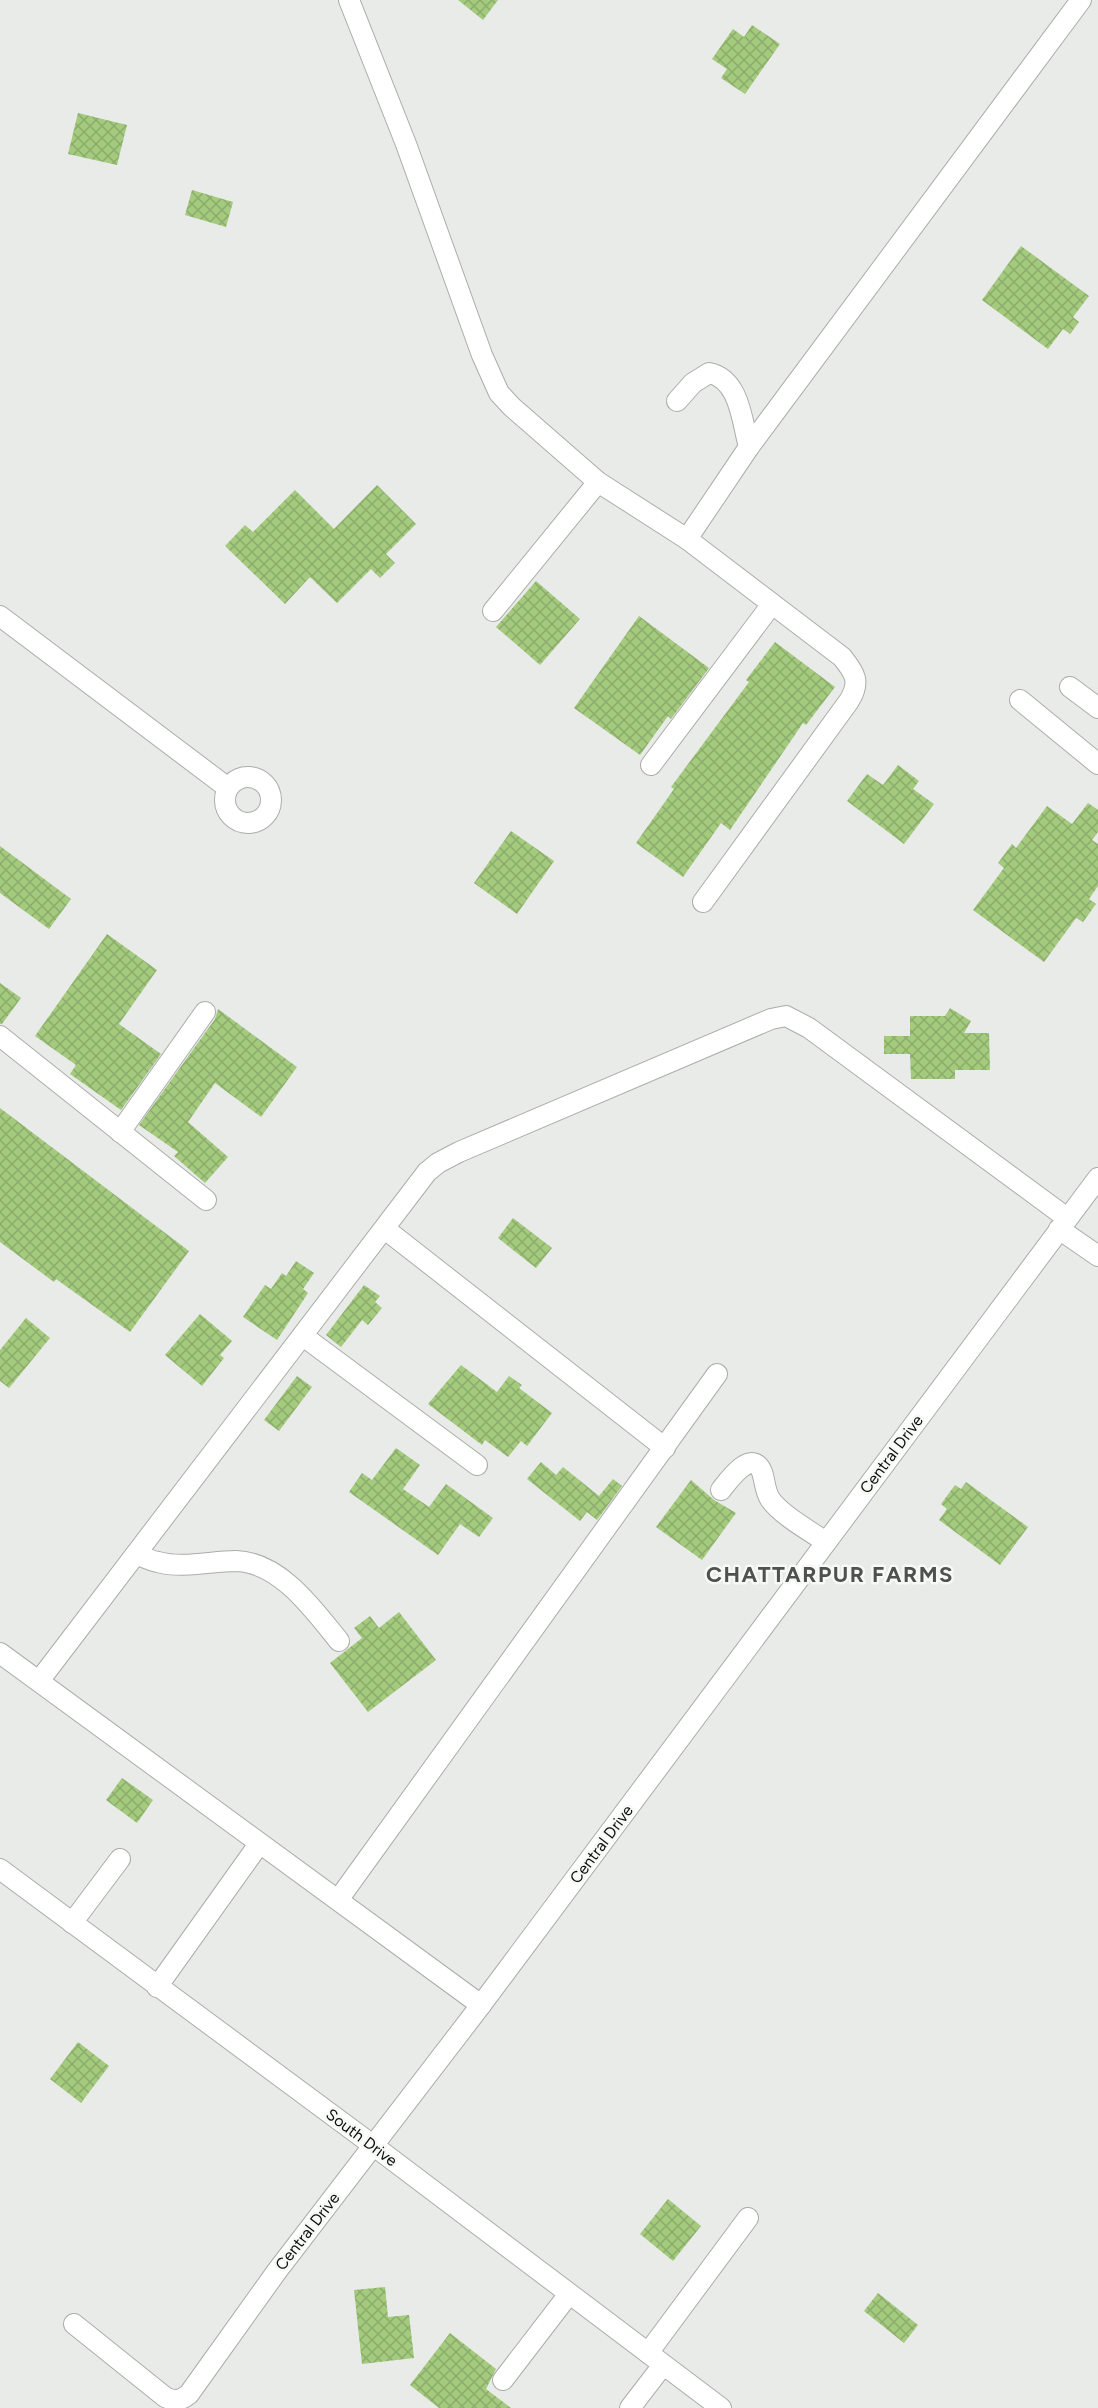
<svg xmlns="http://www.w3.org/2000/svg" width="1098" height="2408" font-family="Figtree,sans-serif">
<defs>
<pattern id="building-cross-hatch" width="8" height="8" patternUnits="userSpaceOnUse" patternTransform="scale(1.5)"><rect width="8" height="8" fill="#a3ca7d"/><path d="M0 0l8 8M0 8l8-8" fill="none" stroke="#8bac6b"/></pattern>
</defs>
<rect width="100%" height="100%" fill="#e9ebe8"/>
<!-- building -->
<g fill="url(#building-cross-hatch)">
<polygon points="458,0 498,0 483,20"/>
<polygon points="752,25 780,44 745,94 721,78 727,69 712,59 733,29 744,37"/>
<polygon points="78,113 127,125 117,165 68,154"/>
<polygon points="192,190 233,202 226,227 185,215"/>
<polygon points="1021,246 1089,296 1073,317 1079,322 1070,334 1063,329 1048,349 982,300"/>
<polygon points="377,485 416,524 386,554 395,563 380,578 371,569 337,603 310,577 285,604 225,546 245,525 253,532 295,490 334,529"/>
<polygon points="536,581 580,619 540,665 496,627"/>
<polygon points="639,616 709,668 671,719 668,716 640,755 574,708"/>
<polygon points="775,642 835,687 806,725 803,723 730,830 721,823 683,877 636,843 674,789 671,787 749,682 746,680"/>
<polygon points="898,765 919,781 913,789 934,804 904,844 847,801 867,774 883,785"/>
<polygon points="1088,803 1098,810 1098,832 1092,840 1098,844 1098,886 1089,899 1096,904 1083,922 1076,918 1044,962 973,910 1004,868 998,863 1012,844 1016,848 1047,806 1072,824"/>
<polygon points="511,831 554,861 517,914 474,883"/>
<polygon points="0,846 71,899 49,929 0,893"/>
<polygon points="107,934 157,970 119,1024 161,1054 121,1110 70,1074 76,1065 35,1036"/>
<polygon points="0,983 21,998 2,1024 0,1024"/>
<polygon points="950,1008 971,1021 964,1033 989,1033 990,1070 955,1070 955,1079 911,1079 910,1054 884,1054 884,1036 910,1036 910,1016 945,1016"/>
<polygon points="218,1009 297,1067 261,1117 215,1083 188,1122 228,1157 205,1183 174,1156 178,1152 139,1125 215,1019"/>
<polygon points="0,1108 189,1251 130,1332 56,1279 54,1282 0,1242"/>
<polygon points="513,1218 552,1248 536,1268 498,1238"/>
<polygon points="296,1261 314,1273 303,1289 308,1293 277,1340 243,1317 265,1285 271,1289 282,1273 286,1276"/>
<polygon points="364,1285 380,1296 375,1302 382,1308 368,1325 362,1320 341,1347 326,1335"/>
<polygon points="200,1314 232,1341 220,1355 224,1358 202,1386 165,1355"/>
<polygon points="26,1318 50,1338 9,1388 0,1381 0,1350"/>
<polygon points="461,1365 497,1392 509,1376 522,1385 519,1388 552,1413 527,1446 521,1441 508,1457 485,1440 482,1445 428,1404"/>
<polygon points="297,1376 312,1387 279,1431 264,1420"/>
<polygon points="396,1448 420,1465 403,1489 429,1507 446,1484 493,1518 479,1537 460,1524 438,1555 349,1492 362,1473 372,1480"/>
<polygon points="541,1462 556,1475 563,1467 599,1496 613,1479 622,1486 597,1520 587,1512 580,1521 527,1479"/>
<polygon points="691,1480 714,1500 736,1513 702,1560 656,1527"/>
<polygon points="966,1482 1028,1527 1000,1565 939,1520 947,1509 941,1504 955,1485 961,1489"/>
<polygon points="399,1612 436,1660 368,1712 330,1663 362,1638 354,1628 370,1616 379,1628"/>
<polygon points="122,1778 153,1800 137,1823 106,1800"/>
<polygon points="78,2042 109,2066 81,2103 50,2079"/>
<polygon points="668,2199 701,2226 673,2261 640,2234"/>
<polygon points="385,2287 388,2317 409,2315 414,2358 362,2364 354,2290"/>
<polygon points="878,2293 918,2325 904,2343 864,2311"/>
<polygon points="450,2333 496,2369 486,2389 511,2408 439,2408 410,2385"/>
</g>
<g fill="none" stroke-linecap="round" stroke-linejoin="round">
<!-- street casing -->
<g stroke="#abada9" stroke-width="22">
<g id="street">
<path d="M349,0L406,144L482,355L499,393L512,407L598,482L687,539L842,657C855,673 861,682 849,701L703,902"/>
<path d="M677,401L693,383L709,373C740,379 742,422 749,447"/>
<polyline points="687,539 749,447 1081,0"/>
<polyline points="493,611 598,482"/>
<polyline points="0,616 228,788"/>
<polyline points="1070,687 1098,708"/>
<polyline points="1020,700 1098,764"/>
<polyline points="651,765 772,604"/>
<circle cx="248" cy="800" r="23"/>
<polyline points="0,1036 206,1200"/>
<polyline points="120,1132 205,1012"/>
<polyline points="385,1229 665,1448"/>
<polyline points="1059,1229 1098,1256"/>
<polyline points="303,1336 477,1465"/>
<path d="M721,1490C728,1481 752,1447 762,1472C765,1481 765,1491 770,1499C781,1515 810,1531 826,1542"/>
<path d="M136,1554C143,1557 151,1561 158,1562C183,1569 211,1561 236,1561C280,1562 314,1610 339,1641"/>
<polyline points="0,1653 481,2005"/>
<polyline points="39,1681 427,1172 438,1163 459,1152 771,1019 786,1016 809,1028 1067,1218"/>
<polyline points="0,1869 374,2146 721,2408"/>
<polyline points="338,1900 717,1374"/>
<polyline points="72,1923 120,1859"/>
<polyline points="157,1987 259,1844"/>
<path d="M74,2324L165,2397C175,2402 180,2401 189,2394L277,2271L481,2005L1098,1178"/>
<polyline points="648,2353 748,2218"/>
<polyline points="503,2380 569,2294"/>
<polyline points="630,2408 663,2365"/>
</g>
</g>
<!-- street -->
<use href="#street" stroke="#fff" stroke-width="20"/>
</g>
<g text-anchor="middle" stroke-width="5" stroke-linejoin="round" paint-order="stroke">
<!-- street labels -->
<g font-size="16" fill="#0e0e0d" stroke="#f7f9f5">
<text transform="translate(891 1454) rotate(-53)" y="6">Central Drive</text>
<text transform="translate(601 1844) rotate(-53)" y="6">Central Drive</text>
<text transform="translate(362 2137) rotate(37)" y="6">South Drive</text>
<text transform="translate(307 2231) rotate(-52)" y="6">Central Drive</text>
</g>
<!-- district labels -->
<g font-size="22" font-weight="bold" letter-spacing="1.5" fill="#4f514e" stroke="#f7f9f5">
<text x="830" y="1582">CHATTARPUR FARMS</text>
</g>
</g>
</svg>
